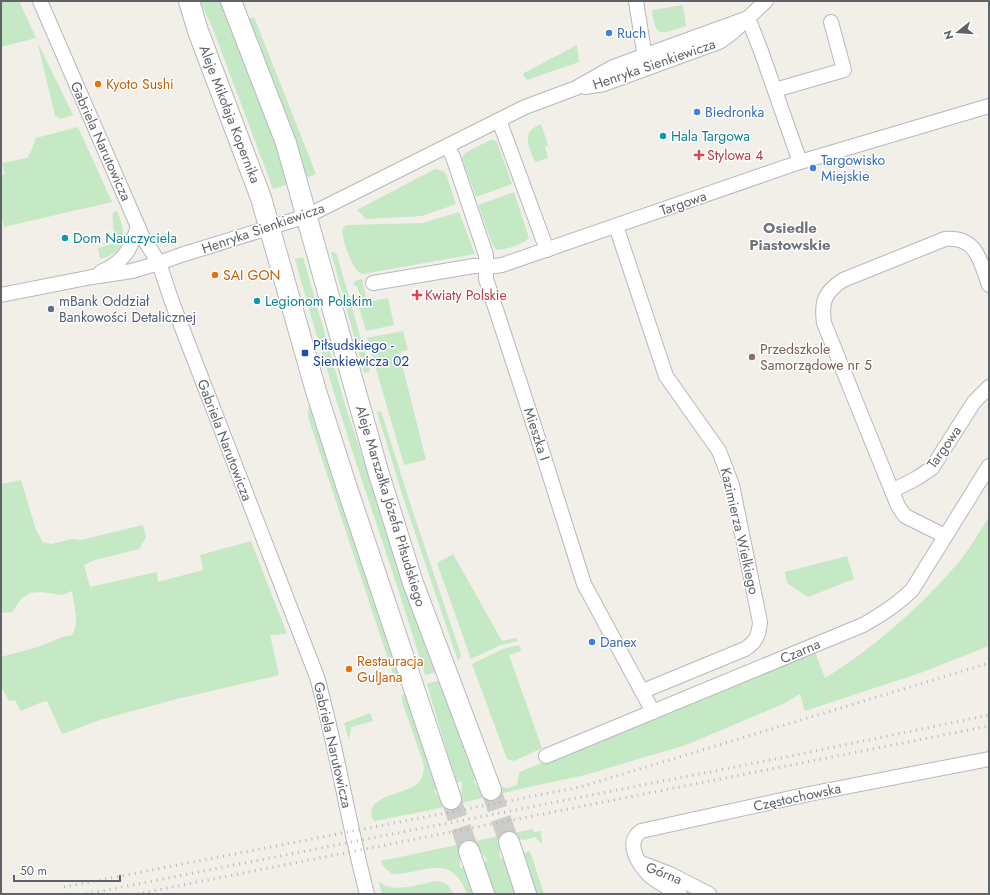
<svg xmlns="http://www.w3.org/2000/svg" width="990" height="895" font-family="Jost,sans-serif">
<rect width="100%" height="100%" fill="#f1efe8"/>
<!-- green -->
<g fill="#c5e8c5">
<polygon points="1,1 19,1 36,38 1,47"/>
<polygon points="200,1 222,1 278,149 288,184 273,189 213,29"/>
<path d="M683,5L686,26C662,34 655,39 652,10Z"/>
<polygon points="254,17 316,174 309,177 305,176 248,20"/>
<polygon points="38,45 39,45 73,115 60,119 55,115"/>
<polygon points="577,45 579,62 527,80 523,75 524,73"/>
<path d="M541,124L548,145L545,147L548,158L536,162L534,160C529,144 520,133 541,124Z"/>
<polygon points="78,127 112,202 4,227 1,213 1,175 5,174 2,163 27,158 31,151 36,138"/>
<polygon points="490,140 494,140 497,142 512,184 476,197 462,158 465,153"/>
<polygon points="435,169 443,171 446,174 456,204 422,216 366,219 357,210"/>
<path d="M514,192L529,238C524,244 505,250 497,250L493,246L478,205Z"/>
<path d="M117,211C126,234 129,251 100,259L98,248L116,243C114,232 112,223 113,213Z"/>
<path d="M459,212L475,254L363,274C361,273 359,273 358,271C351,265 340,236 343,227L348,225L423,223Z"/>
<polygon points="331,252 334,252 337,255 370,371 364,373"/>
<path d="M303,257L346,408L414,611L437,672L425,675C403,602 378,529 354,456C333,391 313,325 295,259Z"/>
<polygon points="362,279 367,302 388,298 394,325 366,331 356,296 360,295 357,286 353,286 355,281"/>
<polygon points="403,331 408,350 399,352 426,460 404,465 367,338"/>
<polygon points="309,404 314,414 403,682 397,684 394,677 310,423 308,416"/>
<polygon points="381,411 411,506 461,655 458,661 403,497 377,412"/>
<path d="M21,480L36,530L43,542L51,544L72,539L81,540L143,525L146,537L139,549L95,560L84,565L90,587L157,572L158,582L203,570L200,555L251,541L287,634L270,635L279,675L177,699L103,719L62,734L47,701L42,702L21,711L15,700L9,701L1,686V657L38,647L62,637L72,635C80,623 74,605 72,591L62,595L41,592L30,593L21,599L12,612L1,613V484Z"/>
<path d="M989,517V646L923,672L805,711L800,694L783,704L686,745L585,775L529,787L431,810L374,821C360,797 404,794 416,785C422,781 424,773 424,765L402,701V696L406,692L439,788L434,791L443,802L461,796L462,781L456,783L427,684L440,680L478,780L473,781L483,793L501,787L508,788L517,785L519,773L522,771L814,650L825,678C874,648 920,607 958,563C970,549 979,532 989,517Z"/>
<polygon points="453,554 502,641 516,638 518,641 501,645 471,659 437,563"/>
<polygon points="847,556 854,579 808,597 787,583 785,572"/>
<polygon points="515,646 520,646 521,651 509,655 542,748 514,761 507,759 472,664 503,649"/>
<polygon points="370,713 373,721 351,727 349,740 344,723"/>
<path d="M533,829L534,832L541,831L542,844L535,837L525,840L518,839L499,845L500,859L506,858L517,894H493L482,862L488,861L478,849L460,855V868L465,867L475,894H467C450,850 424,875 392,874L383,866L381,861Z"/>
<polygon points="530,851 544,894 536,894 523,853"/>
<path d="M435,881C444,881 450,886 453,894H382L379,882H380C391,894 421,884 435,881Z"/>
</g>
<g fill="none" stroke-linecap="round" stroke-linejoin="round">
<!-- secondary-tunnel -->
<g stroke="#ccccc8" stroke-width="20" stroke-dasharray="20 10" stroke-linecap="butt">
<polyline points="491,790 509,842"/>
<polyline points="451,799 469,851"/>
</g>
<!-- minor casing -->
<g stroke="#b5b8bc" stroke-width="16">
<g id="minor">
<path d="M40,1L142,236L159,263L172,302L317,677C337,749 348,822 367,894"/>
<polyline points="636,1 646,64"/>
<polyline points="748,18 761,51 800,162"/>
<polyline points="585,87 604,84 719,42 733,32 766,1"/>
<polyline points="775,90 844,70 831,22"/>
<polyline points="499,120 547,250"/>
<polyline points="447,146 453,157 486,255 486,279 536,432 584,584 653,712"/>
<path d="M616,226L666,376L719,451L732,485L760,622C759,635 756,642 745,649L643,691"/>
<path d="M101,272C124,262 131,249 138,226"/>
<polyline points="373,283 474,266 495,266 502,265 800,162 989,106"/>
<path d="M989,285C980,261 977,236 945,239L843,280C825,292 821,301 824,323L892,491L917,478L932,468L974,402L989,387"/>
<polyline points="1,295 92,277 132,271 159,263 181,255 307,216 525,107 576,88 613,67 748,18"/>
<polyline points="892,491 898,506 905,516 945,536"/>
<path d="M546,756L863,625C881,615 897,605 912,590L989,466"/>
<polyline points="641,863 670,874 709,894"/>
<path d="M680,894C670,889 659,883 650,876C639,865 624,843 641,831L809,794L989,759"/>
</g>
</g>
<!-- secondary casing -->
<g stroke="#b6babf" stroke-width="22">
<g id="secondary">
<polyline points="189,1 198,31 261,198 316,391 345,482 451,799"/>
<polyline points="231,1 286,143 378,471 413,583 491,790"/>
<polyline points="509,842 526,894"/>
<polyline points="469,851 484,894"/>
</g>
</g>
<!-- minor -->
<use href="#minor" stroke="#fff" stroke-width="14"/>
<!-- secondary -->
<use href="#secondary" stroke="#fff" stroke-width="20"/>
<!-- rail -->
<g stroke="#b6b7b8" stroke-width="3" stroke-dasharray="1 5" stroke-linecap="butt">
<polyline points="64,887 580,787 989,663"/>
<polyline points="86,894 796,755 989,715"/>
<polyline points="137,894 989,726"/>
</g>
</g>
<!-- markers -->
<g fill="#3f7fe0" stroke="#fff" stroke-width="1.5">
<circle cx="609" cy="33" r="4"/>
<circle cx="697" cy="112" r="4"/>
<circle cx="813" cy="168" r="4"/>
<circle cx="592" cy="642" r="4"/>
</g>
<g fill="#e8710a" stroke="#fff" stroke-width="1.5">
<circle cx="98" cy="84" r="4"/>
<circle cx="215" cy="275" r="4"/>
<circle cx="349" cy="669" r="4"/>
</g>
<g fill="#0f9aa8" stroke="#fff" stroke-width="1.5">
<circle cx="663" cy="136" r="4"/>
<circle cx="65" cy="238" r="4"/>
<circle cx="257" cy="301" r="4"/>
</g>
<g fill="#e0444e" stroke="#fff" stroke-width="1.5">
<path d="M697 149h4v4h4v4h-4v4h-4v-4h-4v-4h4z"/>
<path d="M415 289h4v4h4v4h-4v4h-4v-4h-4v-4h4z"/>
</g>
<circle fill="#5c6f8a" stroke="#fff" stroke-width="1.5" cx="51" cy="309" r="4"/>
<rect fill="#1a4fb4" stroke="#fff" stroke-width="1.5" x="301" y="349" width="8" height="8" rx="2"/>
<circle fill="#8d6e63" stroke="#fff" stroke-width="1.5" cx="752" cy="357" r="4"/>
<g text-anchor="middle" stroke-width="3" stroke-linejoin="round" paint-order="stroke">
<!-- shop labels -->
<g font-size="14" fill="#366cbe" stroke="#fff" text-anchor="start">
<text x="617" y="38">Ruch</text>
<text x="705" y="117">Biedronka</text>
<text x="821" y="165">Targowisko<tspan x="821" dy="16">Miejskie</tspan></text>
<text x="600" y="647">Danex</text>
</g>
<!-- street labels -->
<g font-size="14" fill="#5f6368" stroke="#fff">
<text transform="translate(654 64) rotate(-19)" y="5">Henryka Sienkiewicza</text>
<text transform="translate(230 114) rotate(69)" y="5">Aleje Mikołaja Kopernika</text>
<text transform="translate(101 141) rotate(66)" y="5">Gabriela Narutowicza</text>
<text transform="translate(683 203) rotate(-19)" y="5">Targowa</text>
<text transform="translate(263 228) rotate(-19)" y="5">Henryka Sienkiewicza</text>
<text transform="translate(537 434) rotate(72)" y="5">Mieszka I</text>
<text transform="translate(225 440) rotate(69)" y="5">Gabriela Narutowicza</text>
<text transform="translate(944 447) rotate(-55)" y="5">Targowa</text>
<text transform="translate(391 506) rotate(73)" y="5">Aleje Marszałka Józefa Piłsudskiego</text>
<text transform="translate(740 531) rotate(77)" y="5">Kazimierza Wielkiego</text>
<text transform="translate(800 651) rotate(-23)" y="5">Czarna</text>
<text transform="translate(333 745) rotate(77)" y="5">Gabriela Narutowicza</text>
<text transform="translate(797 797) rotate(-12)" y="5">Częstochowska</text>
<text transform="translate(664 873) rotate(22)" y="5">Górna</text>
</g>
<!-- food labels -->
<g font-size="14" fill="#c56008" stroke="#fff" text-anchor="start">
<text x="106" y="89">Kyoto Sushi</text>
<text x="223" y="280">SAI GON</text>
<text x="357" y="666">Restauracja<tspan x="357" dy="16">GulJana</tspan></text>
</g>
<!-- culture labels -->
<g font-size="14" fill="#0d838f" stroke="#fff" text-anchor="start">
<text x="671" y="141">Hala Targowa</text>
<text x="73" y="243">Dom Nauczyciela</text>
<text x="265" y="306">Legionom Polskim</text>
</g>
<!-- health labels -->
<g font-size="14" fill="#be3a42" stroke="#fff" text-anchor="start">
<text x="707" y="160">Stylowa 4</text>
<text x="425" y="300">Kwiaty Polskie</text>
</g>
<!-- service labels -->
<g font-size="14" fill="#4e5e75" stroke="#fff" text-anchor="start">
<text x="59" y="306">mBank Oddział<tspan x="59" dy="16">Bankowości Detalicznej</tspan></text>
</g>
<!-- transit labels -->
<g font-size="14" fill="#164399" stroke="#fff" text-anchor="start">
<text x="313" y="350">Piłsudskiego -<tspan x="313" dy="16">Sienkiewicza 02</tspan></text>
</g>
<!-- education labels -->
<g font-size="14" fill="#785e54" stroke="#fff" text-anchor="start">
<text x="760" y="354">Przedszkole<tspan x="760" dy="16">Samorządowe nr 5</tspan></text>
</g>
<!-- neighbourhood labels -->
<g font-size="15" font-weight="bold" fill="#70757a" stroke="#fff">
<text x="790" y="233">Osiedle<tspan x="790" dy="17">Piastowskie</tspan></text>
</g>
</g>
<!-- border -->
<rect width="990" height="895" fill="none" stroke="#5f6368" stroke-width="4"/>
<!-- north arrow -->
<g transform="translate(958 32) rotate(253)" stroke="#ffffff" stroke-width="3" paint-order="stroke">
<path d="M0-3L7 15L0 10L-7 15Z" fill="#5f6368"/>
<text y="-6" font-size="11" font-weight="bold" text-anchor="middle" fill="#5f6368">N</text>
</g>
<!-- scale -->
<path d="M14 875v6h106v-6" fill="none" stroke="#5f6368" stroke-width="2"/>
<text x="20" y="875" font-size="12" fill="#5f6368" stroke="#ffffff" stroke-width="3" paint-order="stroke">50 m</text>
</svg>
